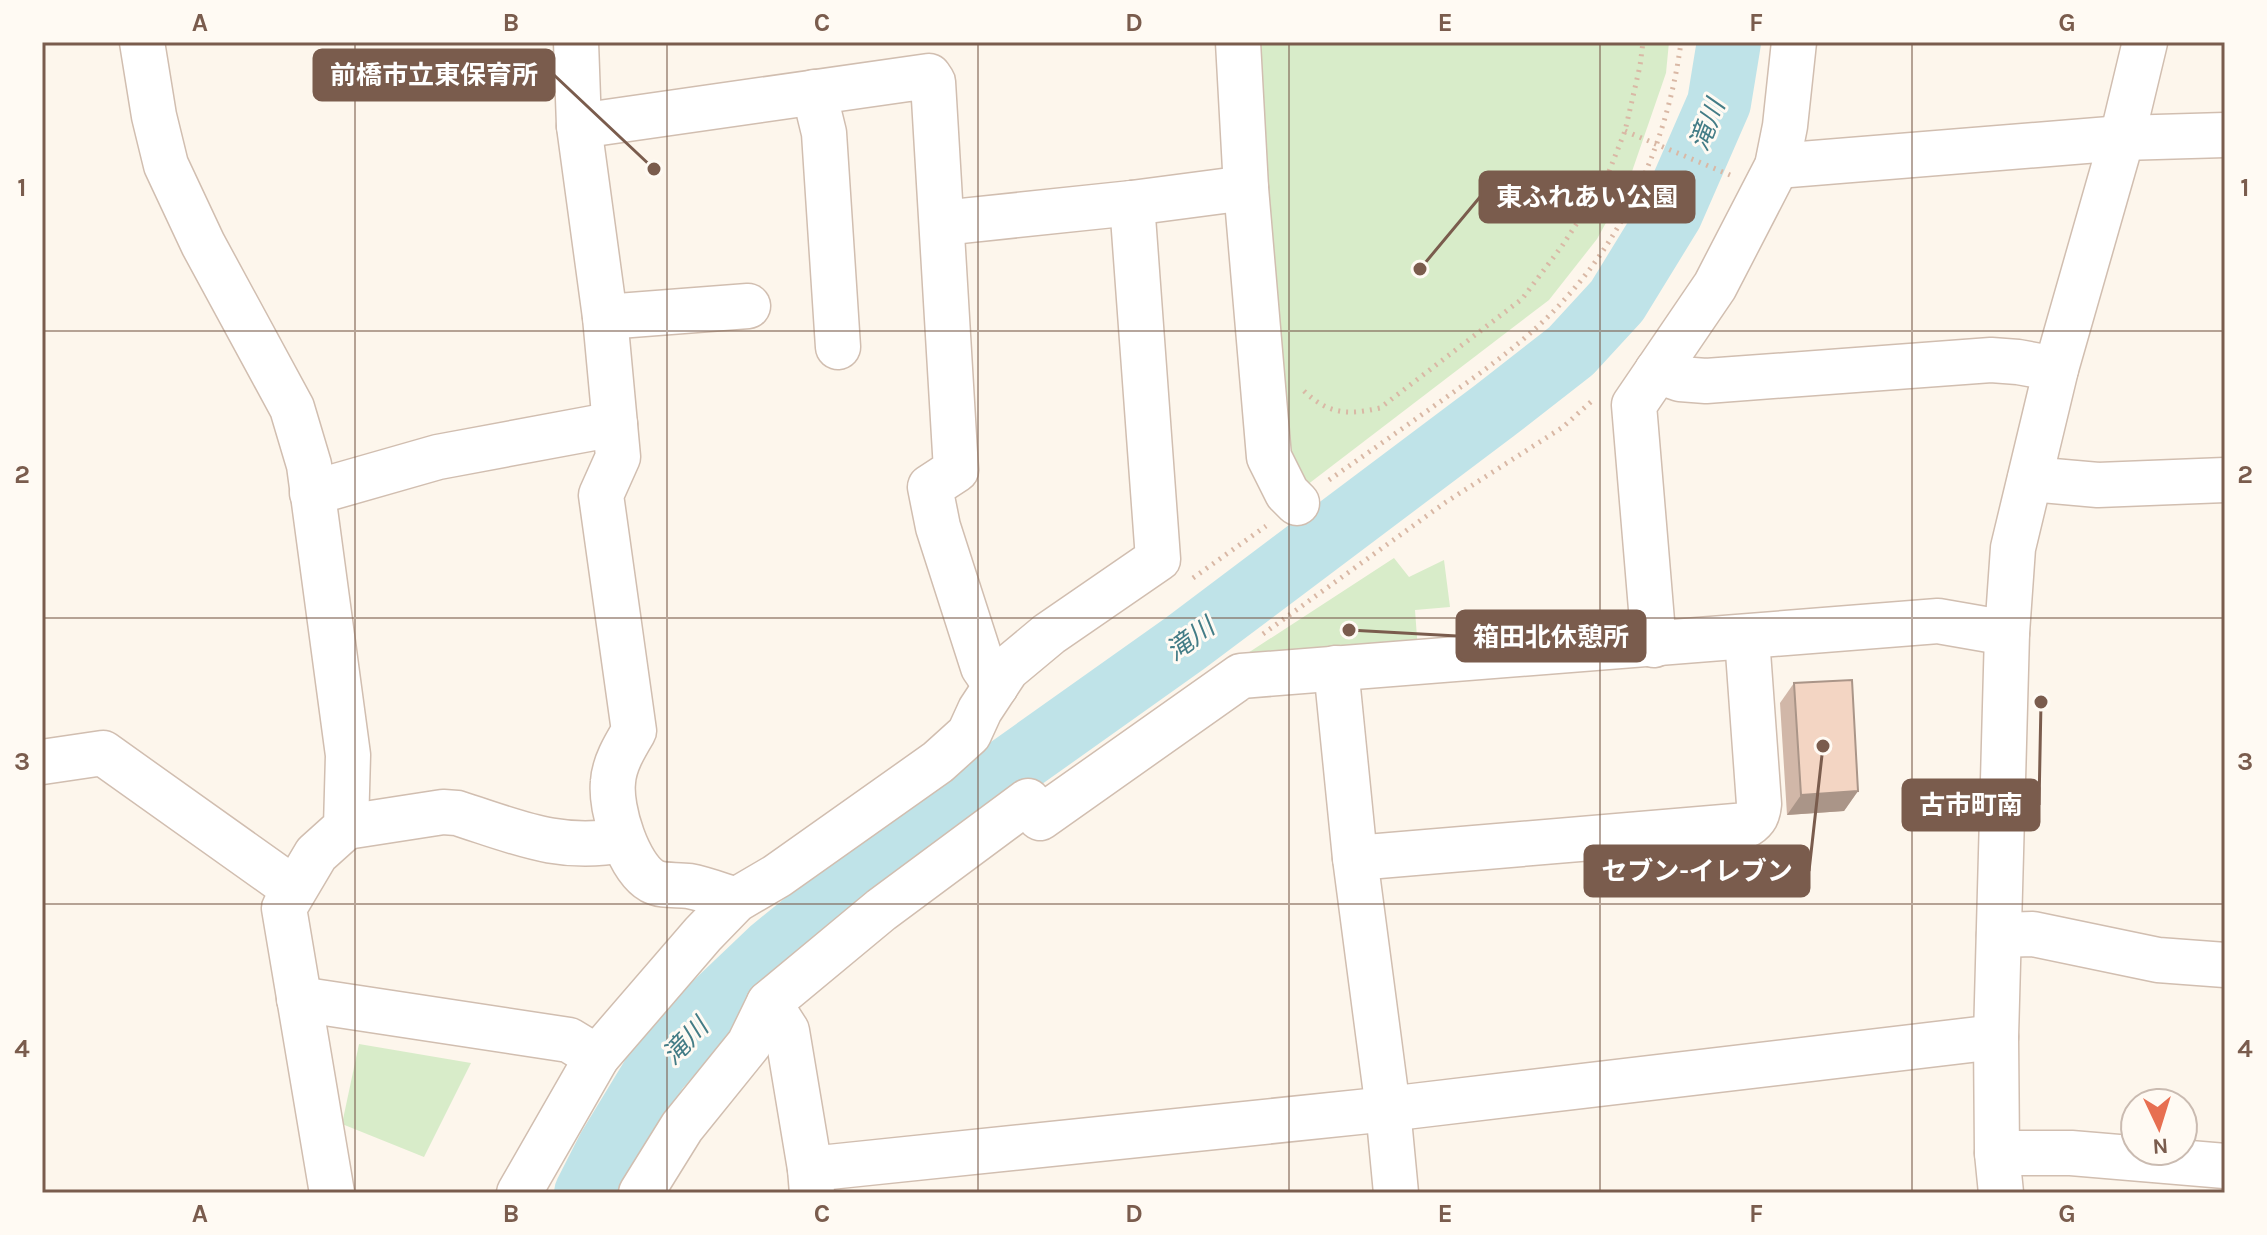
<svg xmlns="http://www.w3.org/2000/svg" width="2267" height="1235" font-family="Karla,'Noto Sans JP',sans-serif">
<rect width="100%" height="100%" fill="#fdf6ec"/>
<!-- green -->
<g fill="#d8ecc9">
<polygon points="1253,42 1669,42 1666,73 1628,183 1597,239 1549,300 1307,485 1290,476"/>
<polygon points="1394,558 1409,577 1444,560 1450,607 1415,610 1418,651 1228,666"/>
<polygon points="359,1044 471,1063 424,1157 342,1124"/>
</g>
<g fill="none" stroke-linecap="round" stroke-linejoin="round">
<!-- river -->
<polyline stroke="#bfe3e8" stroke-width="64" points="586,1193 609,1148 657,1069 710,1009 773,949 901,845 1184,644 1494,411 1571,351 1617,301 1671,213 1719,103 1729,42"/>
<!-- minor casing -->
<g stroke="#d1beb0" stroke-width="47">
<g id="minor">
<polyline points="142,42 154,116 166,165 203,244 292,408 309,465 348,755 346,827 316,854 284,908 332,1193"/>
<path d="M576,42L579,126L605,317L618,457L601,495L634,731C625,746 614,764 613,782C610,809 628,867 652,881C663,887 677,884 689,886C705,889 720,895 736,900"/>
<polyline points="1238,42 1246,188 1269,457 1287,493 1297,503"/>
<polyline points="814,92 824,133 838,347"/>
<polyline points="579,126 929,76 933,82 956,470 930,487 938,527 983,667 996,686"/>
<polyline points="1777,166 2122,138 2225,135"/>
<polyline points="942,223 1132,203 1246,188"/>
<polyline points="605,317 748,306"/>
<polyline points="1657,371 1680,379 1706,381 1991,360 2018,362 2056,369"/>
<polyline points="2030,479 2098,485 2225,480"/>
<polyline points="312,493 438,457 615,424"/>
<polyline points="1654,645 1634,405 1715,286 1777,166 1785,126 1794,42"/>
<polyline points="1336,668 1355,858 1388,1109 1396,1193"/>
<polyline points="42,762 103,753 294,889"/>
<path d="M346,827L443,812L457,813C517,832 559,852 623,840"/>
<path d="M1355,858L1747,825C1756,819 1758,814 1759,804L1747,638"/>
<polyline points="1999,935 2033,934 2158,960 2225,965"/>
<polyline points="299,999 569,1040 597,1057"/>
<polyline points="769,1003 787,1031 810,1169 812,1193"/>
<polyline points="1997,1153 2071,1153 2225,1166"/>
<polyline points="810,1169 1388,1109 1996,1037"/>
<polyline points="519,1193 597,1057 703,934 736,900 777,876 938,762 969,734 980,710 1007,669 1049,634 1158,559 1132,203"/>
<polyline points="641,1193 682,1127 749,1044 769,1003 881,910 1028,801 1040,818 1241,676 1938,621 2007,633"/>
<polyline points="2001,1193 1997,1153 1996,1037 2007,633 2013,548 2056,369 2122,138 2145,42"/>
</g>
</g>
<!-- path -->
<g stroke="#d9b8a5" stroke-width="5" stroke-dasharray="2 6" stroke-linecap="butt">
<polyline points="1625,131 1730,175"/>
<path d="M1304,391C1329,415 1349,415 1380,408L1522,299L1562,246L1606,179L1625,131L1640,66L1643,42"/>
<path d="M1329,480C1369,452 1409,424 1448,396C1489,367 1532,336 1565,299C1629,229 1669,135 1681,42"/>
<polyline points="1193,578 1266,526"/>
<polyline points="1263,634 1446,502 1563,427 1594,399"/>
</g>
<!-- minor -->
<use href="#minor" stroke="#fff" stroke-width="44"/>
</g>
<!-- wall -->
<polygon fill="#d1b7a8" points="1794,683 1858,791 1844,811 1787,815 1780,703"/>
<!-- shaded-wall -->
<polygon fill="#aa9588" points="1858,791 1844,811 1787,815 1801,795"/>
<!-- building -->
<polygon fill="#f3d5c3" stroke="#aa9588" stroke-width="2" points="1852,680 1858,791 1801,795 1794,683"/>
<!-- grid -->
<path fill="none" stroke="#7a5c4d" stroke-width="2" stroke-opacity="0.55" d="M355,42V1193M667,42V1193M978,42V1193M1289,42V1193M1600,42V1193M1912,42V1193M42,331H2225M42,618H2225M42,904H2225"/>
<g text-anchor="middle" stroke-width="6" stroke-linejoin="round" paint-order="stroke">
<!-- water labels -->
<g font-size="26" font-style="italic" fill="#437c86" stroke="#fffaf3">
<text transform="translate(1707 125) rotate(-69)" y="9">滝川</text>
<text transform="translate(1190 639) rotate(-36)" y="9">滝川</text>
<text transform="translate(685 1041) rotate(-46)" y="9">滝川</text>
</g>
</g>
<!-- callouts -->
<path fill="none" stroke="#7a5c4d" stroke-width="3" d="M654 169L554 75M1420 269L1480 197M1349 630L1457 636M2041 702L2039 805M1823 746L1809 871"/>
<g fill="#7a5c4d" stroke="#fffaf3" stroke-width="3">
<circle cx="654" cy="169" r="8"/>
<circle cx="1420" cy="269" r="8"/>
<circle cx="1349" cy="630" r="8"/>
<circle cx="2041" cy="702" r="8"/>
<circle cx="1823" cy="746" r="8"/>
</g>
<g fill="#7a5c4d" stroke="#7a5c4d" stroke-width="3">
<rect x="314" y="50" width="240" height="50" rx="8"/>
<rect x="1480" y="172" width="214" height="50" rx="8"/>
<rect x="1457" y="611" width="188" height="50" rx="8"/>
<rect x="1903" y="780" width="136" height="50" rx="8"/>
<rect x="1585" y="846" width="224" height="50" rx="8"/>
</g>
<g font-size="26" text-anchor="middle" font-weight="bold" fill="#fff">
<text x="434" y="84">前橋市立東保育所</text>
<text x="1587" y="206">東ふれあい公園</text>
<text x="1551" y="646">箱田北休憩所</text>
<text x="1971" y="814">古市町南</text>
<text x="1697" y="880">セブン-イレブン</text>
</g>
<!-- border -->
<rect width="2267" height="1235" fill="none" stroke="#fffaf3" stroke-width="88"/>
<!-- north arrow -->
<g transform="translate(2159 1127) rotate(176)"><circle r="38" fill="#fffaf3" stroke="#cabbb1" stroke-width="2"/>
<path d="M0-6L14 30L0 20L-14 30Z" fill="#e76f51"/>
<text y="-12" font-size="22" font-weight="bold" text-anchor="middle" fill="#7a5c4d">N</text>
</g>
<rect x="44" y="44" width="2179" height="1147" fill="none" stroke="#7a5c4d" stroke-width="3"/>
<g font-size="26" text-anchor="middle" font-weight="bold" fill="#7a5c4d">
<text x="200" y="31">A</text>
<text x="511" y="31">B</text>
<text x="822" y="31">C</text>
<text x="1134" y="31">D</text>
<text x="1445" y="31">E</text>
<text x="1756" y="31">F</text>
<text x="2067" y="31">G</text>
<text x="22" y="196">1</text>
<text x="2245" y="196">1</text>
<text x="22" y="483">2</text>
<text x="2245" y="483">2</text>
<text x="22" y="770">3</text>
<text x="2245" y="770">3</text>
<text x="22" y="1057">4</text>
<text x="2245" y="1057">4</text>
<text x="200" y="1222">A</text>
<text x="511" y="1222">B</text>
<text x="822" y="1222">C</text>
<text x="1134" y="1222">D</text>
<text x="1445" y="1222">E</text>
<text x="1756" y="1222">F</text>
<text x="2067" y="1222">G</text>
</g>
</svg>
